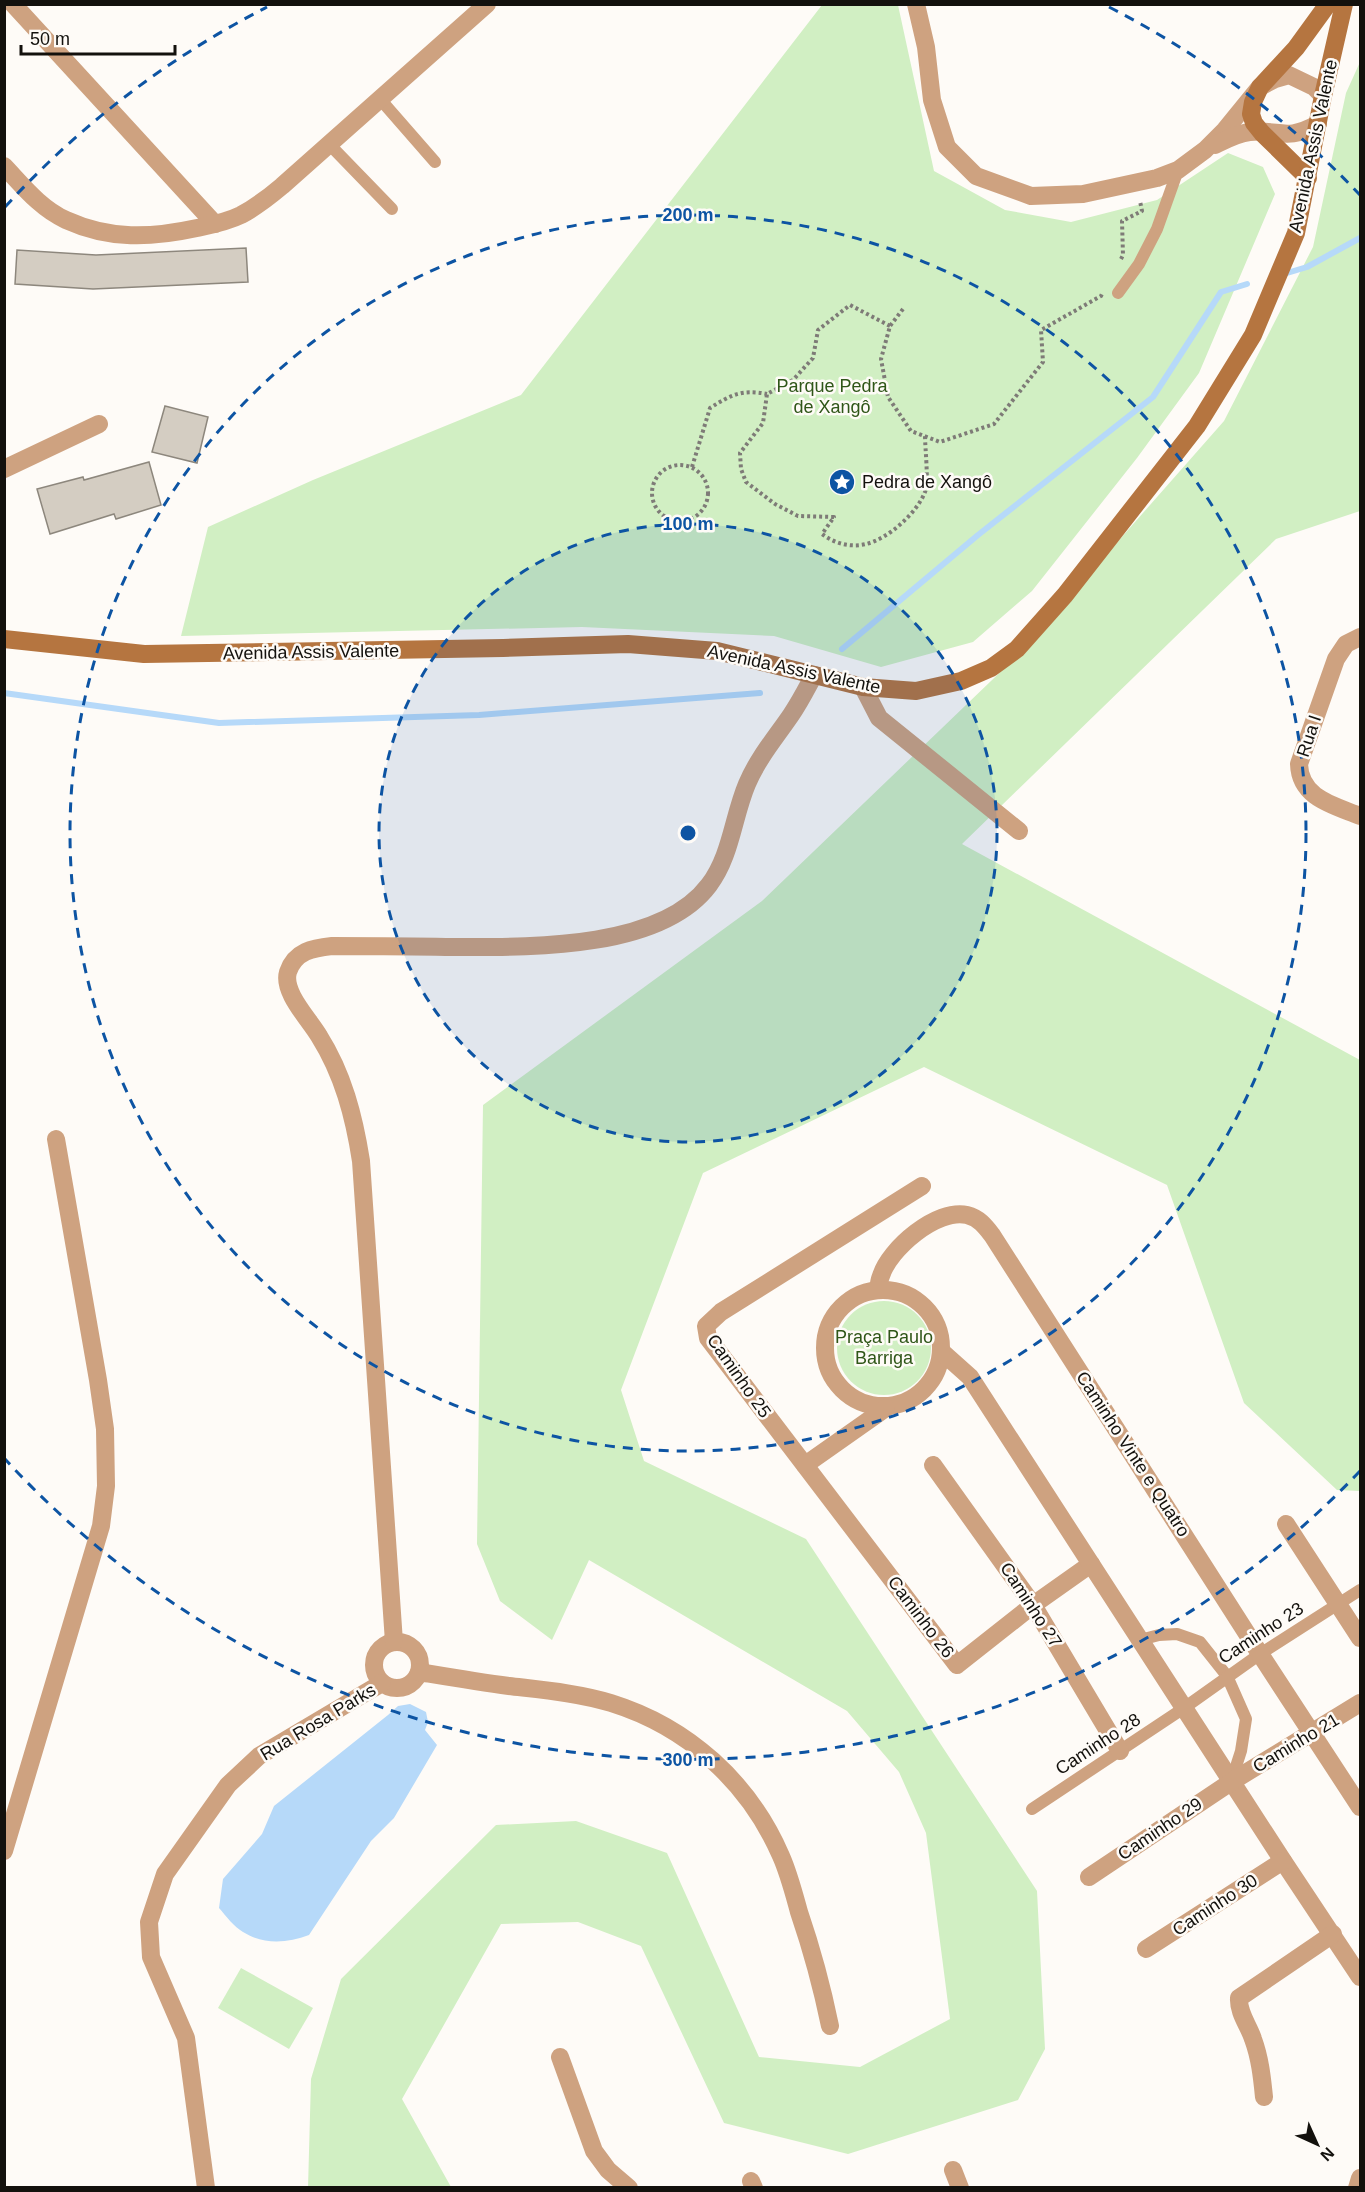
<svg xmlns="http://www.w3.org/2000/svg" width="1365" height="2192" font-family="Arial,sans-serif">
<rect width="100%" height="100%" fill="#fefbf7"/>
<!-- green -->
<g fill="#d1efc3">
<polygon points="822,5 898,5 934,171 1005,210 1071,222 1157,200 1228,153 1263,167 1275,194 1199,373 1137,458 1032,591 973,642 881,667 774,636 582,627 181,636 208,527 313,480 521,395"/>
<polygon points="1360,62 1360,511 1276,539 962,844 1360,1060 1360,1491 1337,1490 1244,1403 1167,1185 924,1067 703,1173 621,1390 644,1461 806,1539 1037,1891 1045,2049 1018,2100 848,2154 724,2123 641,1946 578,1922 501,1924 402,2099 451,2187 308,2188 311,2079 341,1979 496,1825 576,1821 667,1853 759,2057 860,2067 950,2019 926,1833 899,1772 847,1711 589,1560 552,1640 500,1601 477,1544 483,1105 762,901 1017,656 1224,421 1313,247 1346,93"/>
<circle cx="884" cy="1348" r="47"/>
<polygon points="241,1968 313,2008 289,2049 218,2008"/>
</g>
<!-- water -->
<path fill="#b6d9f9" d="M410,1704L426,1712L428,1722L425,1730L437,1745L394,1818L371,1841L309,1935C287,1943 264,1945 243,1932C234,1927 226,1916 219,1908L223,1879L262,1834L274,1806L388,1715L398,1706Z"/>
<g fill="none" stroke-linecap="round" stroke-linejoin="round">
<!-- stream -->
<g stroke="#b6d9f9" stroke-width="6">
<polyline points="1287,273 1307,267 1360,238"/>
<polyline points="842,649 978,535 1153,397 1221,292 1247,284"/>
<polyline points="4,693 219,723 479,715 760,693"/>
</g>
</g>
<!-- building -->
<g fill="#d4cdc2" stroke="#8d877d" stroke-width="1.5">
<polygon points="246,248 248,282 93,289 15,284 17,250 96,255"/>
<polygon points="165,406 208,417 197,463 152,452"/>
<polygon points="149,462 161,505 116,519 114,514 50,534 37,489 83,477 84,480"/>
</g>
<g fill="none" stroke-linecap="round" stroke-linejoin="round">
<!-- path -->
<g stroke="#7e7b77" stroke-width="4" stroke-dasharray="3 3" stroke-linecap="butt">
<polyline points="1121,259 1123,255 1122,221 1142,211 1140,201"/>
<polyline points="903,309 890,326 881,359 888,397 911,431 940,442 994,424 1043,362 1041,330 1101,296 1103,292"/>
<path d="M890,326L850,305L818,330L813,358L793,380L767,394L763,423L740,453L741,469L746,482L775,504L798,516L834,517L822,534C834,543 850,548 866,544C888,539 917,513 925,492C929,483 925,448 925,436"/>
<circle cx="680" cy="493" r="28"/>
<path d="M692,467L710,408C731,395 741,389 767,394"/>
</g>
<!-- lane -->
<g stroke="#cea280" stroke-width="12">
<polyline points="380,99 435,162"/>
<polyline points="329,144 392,209"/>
<polyline points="1118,293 1139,264 1157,229 1178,170"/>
<polyline points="1140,1640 1159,1635 1177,1634 1200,1642 1227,1676 1246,1719 1241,1751 1231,1782"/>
<polyline points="1032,1809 1184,1708 1260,1654 1360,1590"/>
</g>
<!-- street -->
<g stroke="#cea280" stroke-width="18">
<polyline points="13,4 215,224"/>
<polyline points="916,4 926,47 932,100 947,147 976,176 1031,196 1083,194 1157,178 1178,170 1205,150 1225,130 1260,87 1275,79 1289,75 1314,87 1323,96"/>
<path d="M1215,145C1225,140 1238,133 1250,132C1281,129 1285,142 1318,124"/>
<path d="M4,166C23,186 40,208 66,220C110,240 151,238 197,228C211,225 227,222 241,215C256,207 269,197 282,186L487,4"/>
<polyline points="4,469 99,424"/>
<path d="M1360,637L1346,644L1336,659L1299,764C1300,798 1333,805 1360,816"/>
<polyline points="863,687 879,718 1019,831"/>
<polyline points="922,1186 721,1312 706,1326 708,1338 957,1665 1033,1605 1091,1564"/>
<path d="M878,1289C879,1285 879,1280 881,1276C889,1249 937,1208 967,1215C979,1218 985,1226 992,1235L1260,1654L1360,1807"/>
<circle cx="883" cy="1348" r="58"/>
<polyline points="942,1352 970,1377 1283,1861 1360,1977"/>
<polyline points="805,1465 886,1408"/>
<polyline points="933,1465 1033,1605 1120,1751"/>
<polyline points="1286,1524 1360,1638"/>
<circle cx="397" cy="1665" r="23"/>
<path d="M394,1642L361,1161C354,1116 343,1074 319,1036C309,1019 282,992 288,972C295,951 313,948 332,946C370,946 408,946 446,947C521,947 659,952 709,885C731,856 733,817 747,784C758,758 776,737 791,715C800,702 807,688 814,675"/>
<path d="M419,1672C449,1677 478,1682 509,1686C543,1690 578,1693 611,1703C688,1727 749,1782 781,1856C789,1874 794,1894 799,1912C812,1950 822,1987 830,2026"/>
<polyline points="4,1851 101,1526 106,1486 105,1429 98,1380 56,1139"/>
<polyline points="1089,1877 1231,1782 1360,1703"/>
<polyline points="1146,1949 1283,1861"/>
<polyline points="560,2057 594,2151 608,2170 629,2188"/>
<path d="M1264,2097C1262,2077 1260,2058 1253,2039C1249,2026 1238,2013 1239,1998L1333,1934"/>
<polyline points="953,2170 960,2188"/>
<polyline points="751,2181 754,2188"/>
<polyline points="206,2188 186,2038 151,1957 149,1922 165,1874 228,1785 259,1756 382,1683"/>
<polyline points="1357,2188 1360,2178"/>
</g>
<!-- secondary -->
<g stroke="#b57540" stroke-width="18">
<polyline points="1308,178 1262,133 1254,123 1251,114 1253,102 1260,87 1296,48 1328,4"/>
<polyline points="4,639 144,654 503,648 628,644 717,651 863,687 916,691 961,681 991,668 1017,649 1065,595 1197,426 1253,335 1296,233 1323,96 1344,4"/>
</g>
</g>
<!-- distance rings -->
<circle cx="688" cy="833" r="309" fill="#0d54a3" fill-opacity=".12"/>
<g fill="none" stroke="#0d54a3" stroke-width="3" stroke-dasharray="10 8">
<circle cx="688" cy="833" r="309"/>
<circle cx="688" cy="833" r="618"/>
<path d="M1360 1471A927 927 0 0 1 5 1459M5 207A927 927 0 0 1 267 7M1109 7A927 927 0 0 1 1360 195"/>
</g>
<!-- icons -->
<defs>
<g id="sight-disc" transform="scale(1.35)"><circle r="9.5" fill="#0d54a3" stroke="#fefbf7"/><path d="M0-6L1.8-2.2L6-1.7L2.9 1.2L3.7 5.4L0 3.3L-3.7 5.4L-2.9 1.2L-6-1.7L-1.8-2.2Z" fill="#fff"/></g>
</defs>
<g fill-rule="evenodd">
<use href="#sight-disc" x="842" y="482"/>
</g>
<g text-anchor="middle" stroke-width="5" stroke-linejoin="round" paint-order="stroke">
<!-- street labels -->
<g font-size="18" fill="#13110d" stroke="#fefbf7">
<text transform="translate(1313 146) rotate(-78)" y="6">Avenida Assis Valente</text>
<text transform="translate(311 652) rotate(-1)" y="6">Avenida Assis Valente</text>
<text transform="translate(794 669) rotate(12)" y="6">Avenida Assis Valente</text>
<text transform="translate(1309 736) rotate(-72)" y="6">Rua I</text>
<text transform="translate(739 1376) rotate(55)" y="6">Caminho 25</text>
<text transform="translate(1133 1454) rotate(57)" y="6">Caminho Vinte e Quatro</text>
<text transform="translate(1031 1605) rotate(57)" y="6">Caminho 27</text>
<text transform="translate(921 1617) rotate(53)" y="6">Caminho 26</text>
<text transform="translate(1261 1633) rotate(-33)" y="6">Caminho 23</text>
<text transform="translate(318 1722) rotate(-31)" y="6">Rua Rosa Parks</text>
<text transform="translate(1296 1743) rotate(-31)" y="6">Caminho 21</text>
<text transform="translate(1098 1744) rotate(-33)" y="6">Caminho 28</text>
<text transform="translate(1160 1829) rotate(-34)" y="6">Caminho 29</text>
<text transform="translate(1215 1905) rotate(-33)" y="6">Caminho 30</text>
</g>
<!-- park labels -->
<g font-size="18" fill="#2f5618" stroke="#fefbf7">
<text x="832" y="392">Parque Pedra<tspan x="832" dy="21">de Xangô</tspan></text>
<text x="884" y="1343">Praça Paulo<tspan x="884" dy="21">Barriga</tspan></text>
</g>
<!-- poi labels -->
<g font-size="18" fill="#13110d" stroke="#fefbf7" text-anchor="start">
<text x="862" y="488">Pedra de Xangô</text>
</g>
</g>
<circle cx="688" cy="833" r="9" fill="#0d54a3" stroke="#fefbf7" stroke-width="3"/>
<g font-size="18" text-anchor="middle" font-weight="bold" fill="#0d54a3" stroke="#fefbf7" stroke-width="5" stroke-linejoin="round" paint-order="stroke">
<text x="688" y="221">200 m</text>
<text x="688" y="530">100 m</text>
<text x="688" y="1766">300 m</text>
</g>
<!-- border -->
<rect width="1365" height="2192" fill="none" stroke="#13110d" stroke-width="12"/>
<!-- north arrow -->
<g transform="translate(1317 2144) rotate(135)" stroke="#fefbf7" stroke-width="4.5" paint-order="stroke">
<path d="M0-4.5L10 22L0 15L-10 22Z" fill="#13110d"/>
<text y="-9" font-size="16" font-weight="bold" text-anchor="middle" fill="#13110d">N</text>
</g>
<!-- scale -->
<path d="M21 45v9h154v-9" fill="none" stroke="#13110d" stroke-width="3"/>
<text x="30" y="45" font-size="18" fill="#13110d" stroke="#fefbf7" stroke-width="4.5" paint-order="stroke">50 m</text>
</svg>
